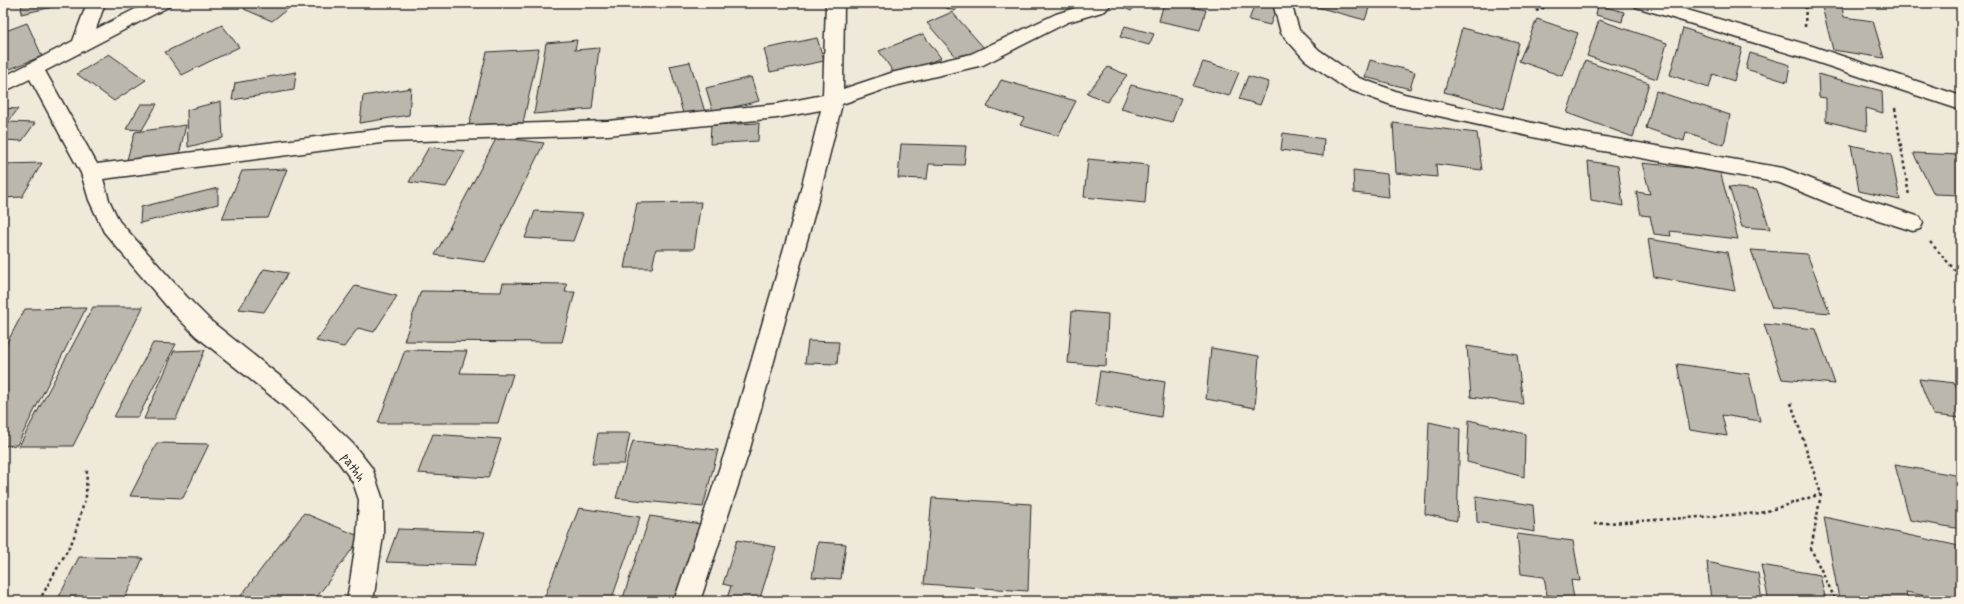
<svg xmlns="http://www.w3.org/2000/svg" width="1964" height="604" font-family="Mynerve,sans-serif">
<rect width="100%" height="100%" fill="#efe9da"/>
<filter id="ink" filterUnits="userSpaceOnUse"><feTurbulence type="fractalNoise" baseFrequency=".025" numOctaves="2"/><feDisplacementMap in="SourceGraphic" scale="8" xChannelSelector="R" yChannelSelector="G"/><feConvolveMatrix kernelMatrix="1 2 1 2 8 2 1 2 1" color-interpolation-filters="sRGB"/></filter>
<g filter="url(#ink)">
<!-- building -->
<g fill="#bcb7ac" stroke="#2b2b2b">
<polygon points="22,3 62,3 62,5 21,14"/>
<polygon points="252,3 295,3 272,21 244,9"/>
<polygon points="933,3 961,3 955,11"/>
<polygon points="1114,3 1138,3 1131,11"/>
<polygon points="1164,3 1173,3 1206,10 1200,30 1159,21"/>
<polygon points="1255,3 1278,4 1270,25 1249,20"/>
<polygon points="1302,3 1362,3 1370,5 1365,20"/>
<polygon points="1821,3 1841,3 1844,17 1873,21 1884,58 1833,50"/>
<polygon points="1598,5 1624,12 1622,22 1596,15"/>
<polygon points="952,12 985,49 959,60 927,23"/>
<polygon points="1537,19 1578,33 1562,76 1519,61"/>
<polygon points="1599,20 1667,43 1657,79 1587,56"/>
<polygon points="27,23 42,56 3,72 3,32"/>
<polygon points="222,25 239,47 182,75 165,52"/>
<polygon points="1125,26 1154,34 1149,45 1120,37"/>
<polygon points="1462,28 1519,43 1503,109 1444,92"/>
<polygon points="1683,28 1742,48 1734,81 1713,74 1709,88 1670,75"/>
<polygon points="923,34 941,58 896,76 879,51"/>
<polygon points="817,38 824,61 770,72 764,49"/>
<polygon points="577,40 575,50 599,48 592,109 534,114 546,43"/>
<polygon points="539,49 523,123 469,125 487,52"/>
<polygon points="1750,53 1790,65 1787,82 1746,69"/>
<polygon points="109,54 146,80 114,101 77,74"/>
<polygon points="1370,60 1415,72 1410,89 1365,77"/>
<polygon points="1585,61 1649,83 1633,137 1567,113"/>
<polygon points="690,62 705,112 684,117 670,66"/>
<polygon points="1203,62 1239,72 1229,96 1193,86"/>
<polygon points="1108,67 1127,75 1107,102 1087,93"/>
<polygon points="296,72 294,90 232,100 235,83"/>
<polygon points="1818,74 1882,91 1883,113 1866,108 1867,131 1826,121 1826,98 1819,97"/>
<polygon points="1248,76 1269,82 1260,105 1239,99"/>
<polygon points="751,77 759,101 713,112 706,88"/>
<polygon points="1001,80 1076,101 1058,136 1020,125 1024,118 987,107"/>
<polygon points="1131,85 1181,98 1172,122 1121,109"/>
<polygon points="411,88 409,115 360,123 363,96"/>
<polygon points="1656,91 1730,115 1724,145 1686,132 1684,141 1646,128"/>
<polygon points="221,101 223,138 188,147 187,110"/>
<polygon points="141,104 157,104 142,130 126,129"/>
<polygon points="3,108 18,109 8,122 35,123 22,141 3,140"/>
<polygon points="759,123 758,141 710,144 711,125"/>
<polygon points="1393,123 1477,133 1482,170 1436,164 1437,177 1396,173"/>
<polygon points="186,125 179,155 126,163 135,132"/>
<polygon points="1283,133 1324,139 1323,156 1281,150"/>
<polygon points="497,137 544,143 485,262 435,255"/>
<polygon points="901,144 966,146 964,165 929,164 927,179 898,178"/>
<polygon points="1851,145 1891,154 1900,200 1859,191"/>
<polygon points="429,147 465,151 446,187 409,182"/>
<polygon points="1913,153 1961,155 1961,195 1934,194"/>
<polygon points="1088,159 1148,165 1145,203 1084,197"/>
<polygon points="1588,161 1618,166 1623,206 1591,200"/>
<polygon points="42,163 22,197 3,198 3,164"/>
<polygon points="1642,163 1720,171 1738,239 1670,231 1671,236 1654,234 1650,216 1641,215 1636,192 1650,194"/>
<polygon points="287,169 268,218 222,219 242,171"/>
<polygon points="1353,170 1387,174 1389,197 1354,193"/>
<polygon points="1729,187 1757,190 1770,229 1742,227"/>
<polygon points="218,188 218,204 140,223 141,207"/>
<polygon points="701,202 694,249 656,249 652,268 624,268 637,203"/>
<polygon points="535,211 583,214 573,241 525,238"/>
<polygon points="1648,239 1727,252 1735,291 1654,277"/>
<polygon points="1751,250 1807,254 1830,313 1772,308"/>
<polygon points="264,269 288,273 264,312 239,309"/>
<polygon points="503,283 567,284 565,292 575,292 562,342 404,341 421,291 501,292"/>
<polygon points="355,286 397,296 374,332 358,328 344,347 316,341"/>
<polygon points="93,307 143,307 73,446 19,446"/>
<polygon points="86,308 17,445 3,446 3,350 25,309"/>
<polygon points="1072,311 1108,314 1106,366 1068,363"/>
<polygon points="1764,324 1816,329 1835,384 1782,379"/>
<polygon points="808,341 839,342 837,364 805,363"/>
<polygon points="153,343 176,344 138,417 114,417"/>
<polygon points="1467,346 1517,354 1523,404 1471,397"/>
<polygon points="1211,348 1259,356 1255,408 1206,399"/>
<polygon points="205,350 176,419 144,419 174,351"/>
<polygon points="405,350 467,351 460,373 513,374 498,423 378,423"/>
<polygon points="1677,364 1749,374 1760,421 1722,415 1727,436 1690,430"/>
<polygon points="1100,371 1165,382 1161,417 1095,405"/>
<polygon points="1919,379 1955,383 1961,398 1961,418 1933,415"/>
<polygon points="1469,420 1525,434 1524,477 1467,462"/>
<polygon points="1429,422 1460,429 1457,521 1425,514"/>
<polygon points="598,433 630,433 624,464 592,464"/>
<polygon points="433,434 501,439 488,478 418,473"/>
<polygon points="633,441 718,450 703,507 616,498"/>
<polygon points="157,443 209,444 183,498 130,496"/>
<polygon points="1895,465 1961,476 1961,529 1910,520"/>
<polygon points="1476,496 1533,505 1535,532 1477,522"/>
<polygon points="932,498 1031,504 1028,591 924,584"/>
<polygon points="579,508 640,517 611,601 543,601"/>
<polygon points="304,513 361,537 314,601 237,601"/>
<polygon points="650,516 701,524 677,601 622,601"/>
<polygon points="1824,517 1959,546 1961,552 1961,601 1950,601 1906,592 1908,601 1850,601 1839,599"/>
<polygon points="398,529 485,532 475,565 386,562"/>
<polygon points="1517,534 1573,541 1580,581 1571,580 1574,599 1547,595 1544,577 1521,574"/>
<polygon points="737,540 776,547 759,601 726,601 731,586 723,584"/>
<polygon points="818,542 846,544 841,579 812,577"/>
<polygon points="79,557 143,558 125,598 59,597"/>
<polygon points="1707,562 1758,573 1762,601 1711,601"/>
<polygon points="1761,565 1820,575 1826,601 1769,601"/>
</g>
<g fill="none" stroke-linecap="round" stroke-linejoin="round">
<!-- street casing -->
<g stroke="#2b2b2b" stroke-width="3">
<g id="street">
<polygon points="87,3 105,3 96,29 147,3 171,3 168,7 45,71 97,164 389,128 608,121 777,104 823,95 826,3 844,3 843,89 891,73 971,54 1056,14 1091,3 1112,3 1105,11 1068,22 983,65 894,86 842,104 819,197 749,452 700,601 674,601 725,452 799,197 821,110 777,118 608,135 389,142 103,179 109,200 119,221 186,296 212,322 301,393 353,444 372,468 383,500 383,536 373,601 347,601 357,536 359,500 353,482 337,460 285,407 196,336 170,310 104,232 89,200 81,173 30,79 3,92 3,77 73,41"/>
<polygon points="1273,3 1291,3 1299,30 1319,50 1359,78 1404,94 1564,130 1783,168 1852,195 1920,217 1923,223 1920,229 1913,231 1838,207 1780,183 1564,144 1394,106 1345,88 1305,60 1281,33"/>
<polygon points="1633,3 1663,3 1812,46 1961,96 1961,110 1798,56 1636,7"/>
</g>
</g>
<!-- path -->
<g stroke="#2b2b2b" stroke-width="2.5" stroke-dasharray="3 3" stroke-linecap="butt">
<polyline points="1536,11 1555,3"/>
<polyline points="1805,27 1806,3"/>
<polyline points="1895,108 1909,196"/>
<polyline points="1930,242 1961,277"/>
<polyline points="1791,403 1821,494 1811,549 1836,601"/>
<polyline points="1594,524 1761,513 1821,494"/>
<polyline points="39,601 73,540 86,496 87,469"/>
</g>
<!-- street -->
<use href="#street" fill="#fcf5e5" fill-rule="evenodd"/>
</g>
</g>
<g text-anchor="middle" stroke-width="3" stroke-linejoin="round" paint-order="stroke">
<!-- street labels -->
<g font-size="14" fill="#2b2b2b" stroke="#fcf5e5">
<text transform="translate(354 467) rotate(56)" y="5">pathh</text>
</g>
</g>
<!-- margin -->
<rect width="1964" height="604" fill="none" stroke="#fcf5e5" stroke-width="16"/>
<rect x="8" y="8" width="1948" height="588" fill="none" stroke="#2b2b2b" stroke-width="1.5" filter="url(#ink)"/>
</svg>
